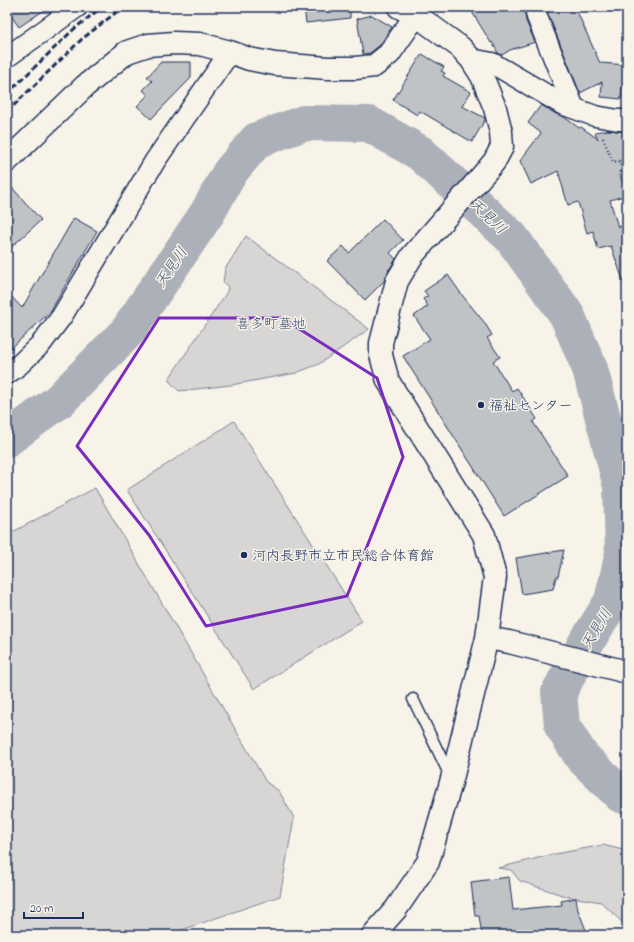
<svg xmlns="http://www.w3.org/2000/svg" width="634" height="942" font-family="'Indie Flower','Klee One',sans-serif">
<rect width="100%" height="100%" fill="#f7f3e8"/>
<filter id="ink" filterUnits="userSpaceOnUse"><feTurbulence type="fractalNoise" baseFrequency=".025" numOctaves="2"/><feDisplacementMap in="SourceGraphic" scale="8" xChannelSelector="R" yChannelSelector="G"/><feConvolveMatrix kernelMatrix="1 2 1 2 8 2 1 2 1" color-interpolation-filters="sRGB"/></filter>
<g filter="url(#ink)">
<!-- green -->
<g fill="#d7d6d4" stroke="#798299">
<polygon points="246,236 369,329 319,364 296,373 231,385 179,391 168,380 227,292 228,287 223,282 225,269"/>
<polygon points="234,421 362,621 254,689 127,490"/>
<polygon points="95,488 266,782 279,791 294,818 280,896 167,935 7,935 7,535"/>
<polygon points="603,845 627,851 627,927 601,902 565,896 520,881 511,870 498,868 550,855"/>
</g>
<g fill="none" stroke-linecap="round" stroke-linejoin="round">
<!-- river -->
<polyline stroke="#acb0b9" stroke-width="36" points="7,439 59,401 127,332 208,212 230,172 257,140 304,123 369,124 420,153 511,237 567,315 590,369 621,486 623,553 612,601 584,646 559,692 562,726 582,757 621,795 627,797"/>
</g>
<!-- building -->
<g fill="#c0c3c5" stroke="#1b2f5e">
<polygon points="7,7 49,7 19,27 7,10"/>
<polygon points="304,7 350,7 350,18 306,23"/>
<polygon points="469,7 524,7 526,21 535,42 510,50 502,55 498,53 492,42 491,43"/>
<polygon points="547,7 575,7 600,63 627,65 627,70 625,71 624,88 622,87 621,99 601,97 602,82 580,93 548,14"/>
<polygon points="372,15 392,27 380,45 370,53 363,54 357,19"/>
<polygon points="422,54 444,67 441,71 445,73 443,76 471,92 462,106 485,118 485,120 472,142 420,111 417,115 393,100"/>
<polygon points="161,62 191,62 191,78 151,119 137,106 148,95 143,90 152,81 147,77"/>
<polygon points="541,105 556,114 564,117 579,128 581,127 598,139 595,132 608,130 626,132 627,141 627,170 619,172 627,195 610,200 618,227 627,225 627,283 624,283 611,246 598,249 593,231 587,233 578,202 568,205 558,171 531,184 520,161 541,133 528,123"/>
<polygon points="7,182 41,220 7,251"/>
<polygon points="74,218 97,231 50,312 7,352 7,292 22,308"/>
<polygon points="383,219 403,240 390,253 396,259 391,267 388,270 389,271 384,281 365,300 327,261 343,246 349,253"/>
<polygon points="448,275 462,295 484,322 492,335 487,338 500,357 493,361 512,391 517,388 537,419 533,422 568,476 504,516 403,356 430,339 414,316 428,306 423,299 428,296 424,291"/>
<polygon points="564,550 558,577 556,577 553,589 522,594 516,558"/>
<polygon points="509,877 513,910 562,905 561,901 576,898 578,910 588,935 482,935 479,916 475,916 471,882"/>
</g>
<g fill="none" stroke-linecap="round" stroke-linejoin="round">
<!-- lane casing -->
<g stroke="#1b2f5e" stroke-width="13">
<polyline id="lane" points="413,699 450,776"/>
</g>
<!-- street casing -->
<g stroke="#1b2f5e" stroke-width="23">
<g id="street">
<polyline points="535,7 537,17 574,108"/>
<polyline points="7,57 77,7"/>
<polyline points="471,59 492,63 562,104 595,116 618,120 627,120"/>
<polyline points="7,374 19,365 41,344 62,316 155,161 230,52"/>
</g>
</g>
<!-- secondary casing -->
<g stroke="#1b2f5e" stroke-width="25">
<g id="secondary">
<polyline points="7,161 85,86 127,52 148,45 174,43 200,44 230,52 249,59 275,64 328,68 356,68 374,66 389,54 416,15"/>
<polyline points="487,638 509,642 627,672"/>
<polyline points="373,935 396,909 428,862 452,779 487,638 495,577 484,535 388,381 381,355 381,343 397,281 412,256 494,162 502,147 501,132 495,108 482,76 471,59 460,47 416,15 399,7"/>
</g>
</g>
<!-- path -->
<polyline stroke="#1b2f5e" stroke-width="2.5" stroke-dasharray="1 3" stroke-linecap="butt" points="603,138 613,162 619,161 627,183"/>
<!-- lane -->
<use href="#lane" stroke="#f7f3e8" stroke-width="10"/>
<!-- street -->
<use href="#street" stroke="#f7f3e8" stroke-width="20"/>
<!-- secondary -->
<use href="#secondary" stroke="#f7f3e8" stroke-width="22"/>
<!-- rail -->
<g stroke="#1b2f5e" stroke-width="3" stroke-dasharray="6 3" stroke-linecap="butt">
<polyline points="7,94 74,29 102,7"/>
<polyline points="7,112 82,39 123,7"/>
</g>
</g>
</g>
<!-- marked area -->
<path fill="none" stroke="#7b2cbf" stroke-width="3" stroke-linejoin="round" d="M159,318H282L377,378L403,457L347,596L206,626L149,535L77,446Z"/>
<!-- markers -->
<g fill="#1b2f5e" stroke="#f7f3e8" stroke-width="1.5">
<circle cx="481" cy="405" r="4"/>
<circle cx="244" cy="555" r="4"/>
</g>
<g text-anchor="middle" stroke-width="3" stroke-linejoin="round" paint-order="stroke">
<!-- park labels -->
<g font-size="14" fill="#415076" stroke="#f7f3e8">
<text x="271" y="328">喜多町墓地</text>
</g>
<!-- poi labels -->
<g font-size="14" fill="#1b2f5e" stroke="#f7f3e8" text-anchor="start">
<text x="489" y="410">福祉センター</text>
<text x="252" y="560">河内長野市立市民総合体育館</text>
</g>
<!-- water labels -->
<g font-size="15" font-style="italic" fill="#465679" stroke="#f7f3e8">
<text transform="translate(488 216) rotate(43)" y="5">天見川</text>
<text transform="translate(171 267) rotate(-56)" y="5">天見川</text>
<text transform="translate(596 629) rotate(-59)" y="5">天見川</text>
</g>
</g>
<!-- margin -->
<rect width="634" height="942" fill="none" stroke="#f7f3e8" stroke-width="24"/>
<rect x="12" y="12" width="610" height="918" fill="none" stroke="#1b2f5e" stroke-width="1.5" filter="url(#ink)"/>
<!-- scale -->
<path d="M24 912v6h59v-6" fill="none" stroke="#1b2f5e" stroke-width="2"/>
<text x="30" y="912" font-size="12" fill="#1b2f5e" stroke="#f7f3e8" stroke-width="3" paint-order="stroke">20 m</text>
</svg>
